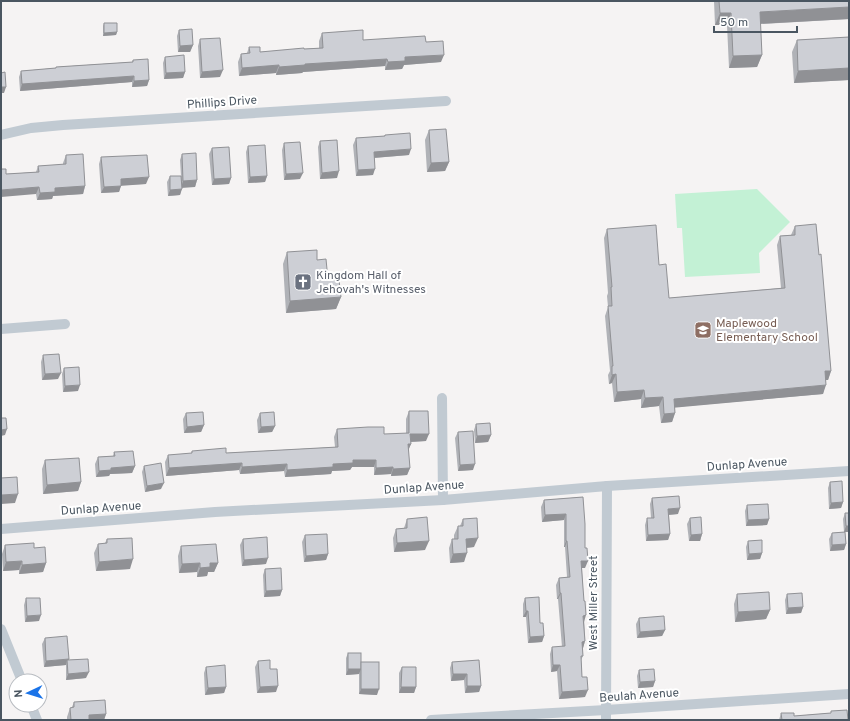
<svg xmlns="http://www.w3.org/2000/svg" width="850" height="721" font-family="Overpass,sans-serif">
<rect width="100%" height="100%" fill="#f5f3f3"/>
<!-- green -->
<polygon fill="#c3f1d5" points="757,189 790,222 759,253 760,273 685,277 682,228 677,228 675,194"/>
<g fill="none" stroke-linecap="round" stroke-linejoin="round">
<!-- minor -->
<g stroke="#c1cad2" stroke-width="10">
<polyline points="1,135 31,128 63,125 446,101"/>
<polyline points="1,329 65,324"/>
<polyline points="442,398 443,500"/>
<polyline points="1,529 215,512 443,500 607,486 849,471"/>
<polyline points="1,629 22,681"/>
<polyline points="31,705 37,720"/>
<polyline points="431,720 606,710 849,694"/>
<polyline points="606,720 607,486"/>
</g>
</g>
<!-- wall -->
<g fill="#b0b2b7">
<polygon points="714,1 849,1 849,19 760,24 762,55 757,67 729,68 727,25 715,25"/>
<polygon points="104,23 117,32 116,35 103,36 103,26"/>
<polygon points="179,30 193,45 190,52 178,52 177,36"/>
<polygon points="322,33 363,40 426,42 441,62 404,65 402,69 385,70 385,66 303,72 302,73 276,75 276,73 239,76 238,62 241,54 247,53 249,47 260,52 319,48 319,41"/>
<polygon points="849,37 849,80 794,83 792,52 797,40"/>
<polygon points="200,39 220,77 200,78 198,46"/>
<polygon points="165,57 185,72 183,78 164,79 163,63"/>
<polygon points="133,60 149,80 147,86 132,87 132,82 20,91 19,77 21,71 56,68 56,67 132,62"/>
<polygon points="429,130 449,162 445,171 427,172 425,140"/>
<polygon points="849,134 849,156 848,137"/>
<polygon points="385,135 409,155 374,158 373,175 356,176 353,145 356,138 384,136"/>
<polygon points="320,141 337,178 320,179 318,147"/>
<polygon points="284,143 300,179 284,180 282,150"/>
<polygon points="248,146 267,176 265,182 248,183 246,152"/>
<polygon points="212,148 231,178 229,184 212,185 209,154"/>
<polygon points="182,154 197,180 195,187 182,187 180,195 168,196 167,182 170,176 181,176 180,160"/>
<polygon points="66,155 85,186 83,194 53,196 52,199 37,200 36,194 6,174 36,172 38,166 63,165 63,163"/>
<polygon points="101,157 146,184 121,185 119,192 101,193 99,164"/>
<polygon points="795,226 819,255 831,371 828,380 826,380 823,394 675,407 675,413 672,422 661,423 659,406 641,408 641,399 614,402 612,383 609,384 608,375 610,371 605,316 608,307 607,296 608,293 604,238 607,229 659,265 669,298 781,288 777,245 780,236 791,235"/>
<polygon points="287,252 317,260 328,280 341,297 336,309 286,313 283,264"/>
<polygon points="43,355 58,379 42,380 41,362"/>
<polygon points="64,368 78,391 63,392 62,374"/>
<polygon points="409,411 426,441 411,442 411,444 408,450 410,468 407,475 391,476 391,474 374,475 374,467 352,467 350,470 332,471 331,474 285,477 284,471 240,474 239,470 166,476 165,462 168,455 191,454 192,451 226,453 335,447 334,437 337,429 384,434 406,434 406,419"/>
<polygon points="186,413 204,425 201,432 184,433 183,419"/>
<polygon points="260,413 275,426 272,432 258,433 257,420"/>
<polygon points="476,424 491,435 488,442 475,443 474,430"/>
<polygon points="458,432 473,470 458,471 455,438"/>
<polygon points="114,452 135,466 132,473 110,474 109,476 96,477 95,464 98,457 113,456"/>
<polygon points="45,460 81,482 78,491 43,494 42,469"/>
<polygon points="144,466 161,489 145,492 142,472"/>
<polygon points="830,482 843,502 841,508 829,509 828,488"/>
<polygon points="583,497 585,568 582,568 585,641 583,648 582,648 583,656 581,660 582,677 585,697 559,699 557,671 551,672 550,654 552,647 562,647 558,599 557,599 556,585 559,578 567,577 565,547 564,547 564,520 542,522 541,507 544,500"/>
<polygon points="652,498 678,514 669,515 670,534 668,540 646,541 645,525 647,518 651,518 650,504"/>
<polygon points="747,505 769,519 767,525 746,526 745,511"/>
<polygon points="845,513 849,513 849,532 845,532 846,544 844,550 830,551 829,539 832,533 844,532 843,519"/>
<polygon points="690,518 702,534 700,541 689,541 687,524"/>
<polygon points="407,519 425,550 394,552 393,538 396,529 404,528"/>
<polygon points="463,519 474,547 467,548 464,562 450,563 449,548 452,539 454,539 454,535 458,526 460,526"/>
<polygon points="305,535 328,554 326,560 304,562 302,542"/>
<polygon points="107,539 130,569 96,571 94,553 98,544 105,543"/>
<polygon points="243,539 266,564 242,566 240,545"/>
<polygon points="748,541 762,553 760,559 747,560 746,547"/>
<polygon points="5,545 34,548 46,563 43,572 19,574 19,570 3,571 2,554"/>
<polygon points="181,546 218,563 214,572 208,572 207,576 197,577 197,572 179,573 178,556"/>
<polygon points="265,569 282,590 280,596 264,597 263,575"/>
<polygon points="737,594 770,610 766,619 735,622 734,604"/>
<polygon points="787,594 803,607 801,613 786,614 785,600"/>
<polygon points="26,598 39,621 25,622 24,605"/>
<polygon points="525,598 540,623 544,636 542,642 528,643 526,617 523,617 523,604"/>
<polygon points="639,618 665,630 662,636 637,638 636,624"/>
<polygon points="45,638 69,660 86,678 66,680 66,665 44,667 42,644"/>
<polygon points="348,653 361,663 377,695 359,694 359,674 346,675 346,658"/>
<polygon points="258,661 270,669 276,692 257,693 255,667"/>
<polygon points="452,662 481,686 479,692 465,693 464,680 451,681 450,668"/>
<polygon points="206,667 226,687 224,693 205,695 204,673"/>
<polygon points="402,667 416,687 414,693 399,693 399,673"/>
<polygon points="639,670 655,681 653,687 638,688 637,676"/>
<polygon points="74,702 106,714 104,720 67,720 67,717 70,708 72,707"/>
<polygon points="831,711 848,720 779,720 781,713 794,716 831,713"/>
</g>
<!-- shaded-wall -->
<g fill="#909195">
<polygon points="849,7 849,19 755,24 760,12"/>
<polygon points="720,13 731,13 727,25 715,25"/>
<polygon points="117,32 116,35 103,36 104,33"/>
<polygon points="193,45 190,52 178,52 180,46"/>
<polygon points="444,55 441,62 404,65 402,69 385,70 388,62 405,57"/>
<polygon points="762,55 757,67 729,68 733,56"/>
<polygon points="387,59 385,66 303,72 302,73 276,75 279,67 305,64"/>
<polygon points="279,65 276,73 239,76 242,68"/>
<polygon points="849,68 849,80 794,83 798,71"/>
<polygon points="223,70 220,77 200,78 202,72"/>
<polygon points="185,72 183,78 164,79 166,73"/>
<polygon points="134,76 132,82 20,91 22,84"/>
<polygon points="149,80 147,86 132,87 134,81"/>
<polygon points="1,87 6,87 4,93 1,93"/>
<polygon points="411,149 409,155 372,158 374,152"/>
<polygon points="449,162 445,171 427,172 431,163"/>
<polygon points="375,169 373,175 356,176 358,170"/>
<polygon points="339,171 337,178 320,179 322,173"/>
<polygon points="303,173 300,179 284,180 286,174"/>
<polygon points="267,176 265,182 248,183 250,177"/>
<polygon points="149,177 146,184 119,186 121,179"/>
<polygon points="231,178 229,184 212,185 214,179"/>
<polygon points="197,180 195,187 181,188 183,181"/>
<polygon points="85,186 83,194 53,196 52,199 37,200 40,193 55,188"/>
<polygon points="121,186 119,192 101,193 104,187"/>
<polygon points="39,187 36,194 1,197 1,190"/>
<polygon points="182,189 180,195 168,196 170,190"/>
<polygon points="341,297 336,309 286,313 290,301"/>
<polygon points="825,371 831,371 828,380 822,380"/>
<polygon points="61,373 58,379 42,380 45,374"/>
<polygon points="616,374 612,383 609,384 612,375"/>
<polygon points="80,385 78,391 63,392 65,386"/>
<polygon points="826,385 823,394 671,408 674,399"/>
<polygon points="644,390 641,399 614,402 617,392"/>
<polygon points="663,397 659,406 641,408 645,398"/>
<polygon points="675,413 672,422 661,423 664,414"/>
<polygon points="204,425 201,432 184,433 187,427"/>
<polygon points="275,426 272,432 258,433 261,427"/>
<polygon points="7,429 5,435 1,436 1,430"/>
<polygon points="410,434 429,434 426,441 408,442"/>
<polygon points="491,435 488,442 475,443 477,436"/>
<polygon points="408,444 411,444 408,451"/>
<polygon points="353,460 376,460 374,467 352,467 350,470 332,471 331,474 285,477 287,470 333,464"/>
<polygon points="242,463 239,470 166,476 169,468"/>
<polygon points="287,464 284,471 240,474 242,467"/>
<polygon points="475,464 473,470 458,471 460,465"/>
<polygon points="135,466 132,473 110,474 109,476 96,477 99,471 111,468"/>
<polygon points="393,467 391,474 374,475 376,468"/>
<polygon points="410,468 407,475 391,476 393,469"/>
<polygon points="81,482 78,491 43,494 47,485"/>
<polygon points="164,483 161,489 145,492 147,486"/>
<polygon points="18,494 15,503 1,504 1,495"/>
<polygon points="843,502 841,508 829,509 831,503"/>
<polygon points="680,508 678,514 666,515 668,509"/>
<polygon points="566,514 564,520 542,522 545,515"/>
<polygon points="769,519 767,525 746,526 748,520"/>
<polygon points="846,526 849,526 849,532 844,532"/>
<polygon points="670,534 668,540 646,541 648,535"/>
<polygon points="702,534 700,541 689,541 691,535"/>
<polygon points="478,538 474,547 463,548 466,539"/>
<polygon points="429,541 425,550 394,552 397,543"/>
<polygon points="566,541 567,541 565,547 564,547"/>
<polygon points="846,544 844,550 830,551 832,545"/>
<polygon points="467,553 464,562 450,563 453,554"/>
<polygon points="762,553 760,559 747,560 749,554"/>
<polygon points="328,554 326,560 304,562 306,556"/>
<polygon points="268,558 266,564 242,566 244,560"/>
<polygon points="133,559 130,569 96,571 99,562"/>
<polygon points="22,561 19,570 3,571 6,562"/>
<polygon points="581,561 588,561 585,568 579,568"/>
<polygon points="46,563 43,572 19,574 22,565"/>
<polygon points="200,563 197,572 179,573 182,564"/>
<polygon points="210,563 218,563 214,572 208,572 207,576 197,577 200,568"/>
<polygon points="282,590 280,596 264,597 266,591"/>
<polygon points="560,593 561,593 558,599 557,599"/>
<polygon points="803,607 801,613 786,614 788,608"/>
<polygon points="770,610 766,619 735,622 738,612"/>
<polygon points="526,611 528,611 526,617 523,617"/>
<polygon points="41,615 39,621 25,622 27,616"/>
<polygon points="586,615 584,622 583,616"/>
<polygon points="665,630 662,636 637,638 640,632"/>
<polygon points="544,636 542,642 528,643 530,637"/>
<polygon points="585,641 583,648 579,648 582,642"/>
<polygon points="69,659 68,663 67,660 66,665 44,667 46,661"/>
<polygon points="553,665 560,665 557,671 551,672"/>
<polygon points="348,669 361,669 359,674 346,675"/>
<polygon points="89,672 86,678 66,680 68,674"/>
<polygon points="453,674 467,674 464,680 451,681"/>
<polygon points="655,681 653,687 638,688 640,682"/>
<polygon points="278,686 276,692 257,693 260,687"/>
<polygon points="467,686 481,686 479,692 465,693"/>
<polygon points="226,687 224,693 205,695 208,688"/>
<polygon points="401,687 416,687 414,693 399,693"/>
<polygon points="361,689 379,689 377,695 359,694"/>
<polygon points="588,690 585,697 559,699 562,692"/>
<polygon points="106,714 104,720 87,720 89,715"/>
</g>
<!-- building -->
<g fill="#cdcfd5" stroke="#909195">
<polygon points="719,1 849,1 849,7 760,12 762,55 733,56 731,13 720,13"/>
<polygon points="104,23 117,23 117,32 104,33"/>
<polygon points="192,29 193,45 180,46 179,30"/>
<polygon points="363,30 363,40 425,36 426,42 443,41 444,55 405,57 405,61 388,62 387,59 305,64 305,65 279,67 279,65 242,68 241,54 250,53 249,47 260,47 260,52 304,48 304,49 323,48 322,33"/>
<polygon points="849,37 849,68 798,71 797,40"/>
<polygon points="220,38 223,70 202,72 200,39"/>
<polygon points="184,55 185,72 166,73 165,57"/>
<polygon points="148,59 149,80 134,81 134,76 22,84 21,71 56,68 56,67 133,62 133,60"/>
<polygon points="5,72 6,87 1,87 1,73"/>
<polygon points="446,129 449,162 431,163 429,130"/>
<polygon points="410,133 411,149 374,152 375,169 358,170 356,138 385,136 385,135"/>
<polygon points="337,140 339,171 322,173 320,141"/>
<polygon points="300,142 303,173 286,174 284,143"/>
<polygon points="265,145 267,176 250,177 248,146"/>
<polygon points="229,147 231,178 214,179 212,148"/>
<polygon points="196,153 197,180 183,181 182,154"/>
<polygon points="83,154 85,186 55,188 55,192 40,193 39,187 1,190 1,169 6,169 6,174 39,172 38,166 66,164 66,155"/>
<polygon points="147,155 149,177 121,179 121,186 104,187 101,157"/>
<polygon points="170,176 181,176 182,189 170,190"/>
<polygon points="816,224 819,255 821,254 831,371 825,371 826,385 674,399 675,413 664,414 663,397 645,398 644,390 617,392 616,374 612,375 612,366 613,366 608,306 612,306 611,287 612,287 607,229 656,225 659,265 666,264 669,298 785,288 780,236 795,235 795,226"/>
<polygon points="317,250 317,260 326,259 328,280 339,280 341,297 290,301 287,252"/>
<polygon points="59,354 61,373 45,374 43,355"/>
<polygon points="79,367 80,385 65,386 64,368"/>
<polygon points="409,411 428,411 429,434 410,434 411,444 408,444 410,468 393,469 393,467 376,468 376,460 353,460 353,463 333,464 333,467 287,470 287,464 242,467 242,463 169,468 168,455 192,453 192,451 226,448 226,453 338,447 337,429 368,427 384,427 384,434 409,433"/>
<polygon points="203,412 204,425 187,427 186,413"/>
<polygon points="274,412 275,426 261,427 260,413"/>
<polygon points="1,418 6,418 7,429 1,430"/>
<polygon points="490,423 491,435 477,436 476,424"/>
<polygon points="473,431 475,464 460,465 458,432"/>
<polygon points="133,451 135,466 111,468 111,470 99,471 98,457 115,456 114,452"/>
<polygon points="79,458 81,482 47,485 45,460"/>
<polygon points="161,463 164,483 147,486 144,466"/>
<polygon points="17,477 18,494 1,495 1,478"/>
<polygon points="842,481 843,502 831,503 830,482"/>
<polygon points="679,496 680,508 668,509 670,534 648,535 647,518 654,518 652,498"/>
<polygon points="583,497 585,524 585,548 587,548 588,561 581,561 584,601 585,601 586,615 583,616 585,641 582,642 583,656 581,656 582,677 587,677 588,690 562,692 560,665 553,665 552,647 565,646 561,593 560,593 559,578 570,577 567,541 566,541 566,514 545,515 544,500"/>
<polygon points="768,504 769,519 748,520 747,505"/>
<polygon points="845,513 849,513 849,526 846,526"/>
<polygon points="427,517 429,541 397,543 396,529 407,528 407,519"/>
<polygon points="701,517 702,534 691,535 690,518"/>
<polygon points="477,518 478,538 466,539 467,553 453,554 452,539 458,539 458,526 463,526 463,519"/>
<polygon points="845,532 846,544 832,545 832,533"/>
<polygon points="327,534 328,554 306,556 305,535"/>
<polygon points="267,537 268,558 244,560 243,539"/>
<polygon points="132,538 133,559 99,562 98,544 107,543 107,539"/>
<polygon points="762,540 762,553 749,554 748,541"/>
<polygon points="34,543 34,548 45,547 46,563 22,565 22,561 6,562 5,545"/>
<polygon points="216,544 218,563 210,563 210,567 200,568 200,563 182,564 181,546"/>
<polygon points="281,568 282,590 266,591 265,569"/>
<polygon points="769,592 770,610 738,612 737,594"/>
<polygon points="802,593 803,607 788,608 787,594"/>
<polygon points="539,597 540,623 543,623 544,636 530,637 528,611 526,611 525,598"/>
<polygon points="26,598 40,598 41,615 27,616"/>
<polygon points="664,616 665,630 640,632 639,618"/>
<polygon points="67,636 69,659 46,661 45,638"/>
<rect x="348" y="653" width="13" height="16"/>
<polygon points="88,659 89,672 68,674 67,660"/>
<polygon points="270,660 270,669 277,669 278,686 260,687 258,661"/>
<polygon points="479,660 481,686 467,686 467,674 453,674 452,662"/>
<rect x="361" y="662" width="18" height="27"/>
<polygon points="225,665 226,687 208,688 206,667"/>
<polygon points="402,667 416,667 416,687 401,687"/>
<polygon points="654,669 655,681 640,682 639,670"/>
<polygon points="105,700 106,714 89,715 89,720 71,720 70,708 74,707 74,702"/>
<polygon points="847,710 848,720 782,720 781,713 794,713 794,716 831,713 831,711"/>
</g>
<!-- icons -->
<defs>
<g id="church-square" transform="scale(0.9)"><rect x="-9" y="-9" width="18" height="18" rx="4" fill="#6b7280" stroke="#fff"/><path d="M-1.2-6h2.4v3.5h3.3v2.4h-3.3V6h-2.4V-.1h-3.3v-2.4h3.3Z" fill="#fff"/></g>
<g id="school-square" transform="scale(0.9)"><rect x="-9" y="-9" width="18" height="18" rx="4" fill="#8d6e63" stroke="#fff"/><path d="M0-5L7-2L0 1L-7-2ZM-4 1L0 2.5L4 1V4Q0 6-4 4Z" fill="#fff"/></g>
</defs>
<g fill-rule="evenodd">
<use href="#church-square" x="303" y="282"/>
<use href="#school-square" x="703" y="330"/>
</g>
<g text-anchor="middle" stroke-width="4" stroke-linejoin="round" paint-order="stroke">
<!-- street labels -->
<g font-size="12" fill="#4a5661" stroke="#fff">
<text transform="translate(222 102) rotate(-4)" y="4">Phillips Drive</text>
<text transform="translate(747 464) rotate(-4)" y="4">Dunlap Avenue</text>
<text transform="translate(424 487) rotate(-4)" y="4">Dunlap Avenue</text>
<text transform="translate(101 508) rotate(-4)" y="4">Dunlap Avenue</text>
<text transform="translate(593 603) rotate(-90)" y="4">West Miller Street</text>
<text transform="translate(639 695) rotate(-4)" y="4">Beulah Avenue</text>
</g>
<!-- worship labels -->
<g font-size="12" fill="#5b616d" stroke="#fff" text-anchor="start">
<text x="316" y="279">Kingdom Hall of<tspan x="316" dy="14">Jehovah's Witnesses</tspan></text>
</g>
<!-- education labels -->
<g font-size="12" fill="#785e54" stroke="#fff" text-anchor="start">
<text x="716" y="327">Maplewood<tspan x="716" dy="14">Elementary School</tspan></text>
</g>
</g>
<!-- border -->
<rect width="850" height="721" fill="none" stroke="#4a5661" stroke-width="4"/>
<!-- north arrow -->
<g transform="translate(28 693) rotate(266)"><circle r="19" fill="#ffffff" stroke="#b7bbc0"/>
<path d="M0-3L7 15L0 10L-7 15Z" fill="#1a73e8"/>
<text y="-6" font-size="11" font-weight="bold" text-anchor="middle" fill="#4a5661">N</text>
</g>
<!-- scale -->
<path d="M714 26v6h83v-6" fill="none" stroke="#4a5661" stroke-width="2"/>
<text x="720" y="26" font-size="12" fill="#4a5661" stroke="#ffffff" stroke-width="3" paint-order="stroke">50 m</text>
</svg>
